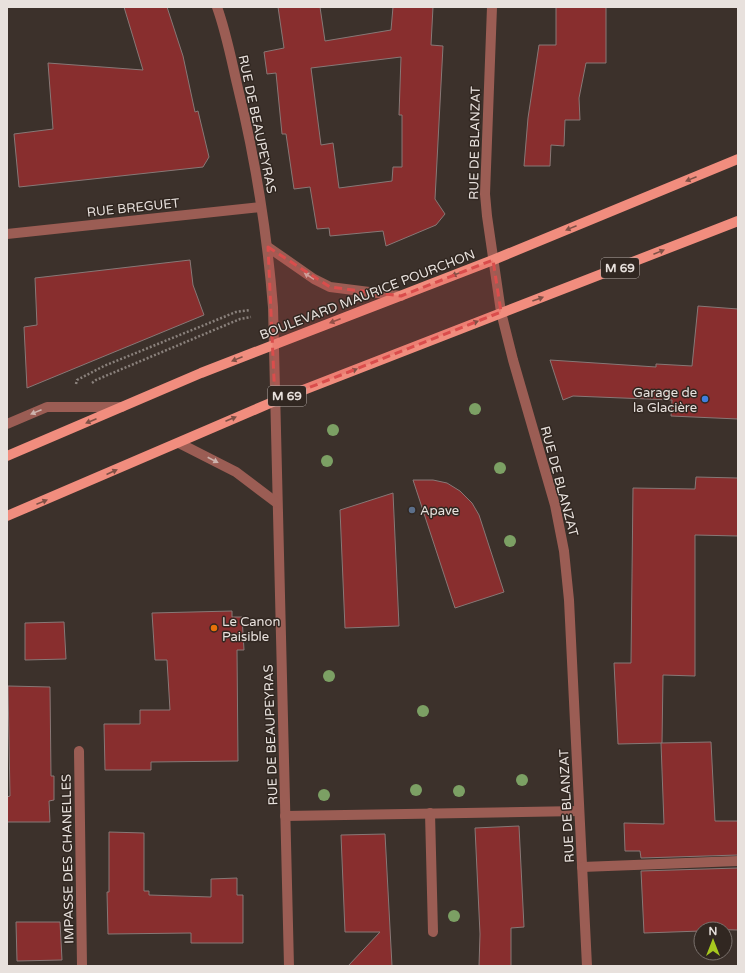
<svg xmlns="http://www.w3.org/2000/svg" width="745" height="973" font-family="'Varela Round',sans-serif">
<rect width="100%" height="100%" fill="#3c312b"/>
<!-- building -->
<g fill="#882e2e" stroke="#877876" fill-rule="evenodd">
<polygon points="124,7 167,7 183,56 195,112 198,111 209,157 203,167 19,187 14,134 53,129 48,63 143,70"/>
<path d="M278,7H320L325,41L391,30L393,7H433L431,45L443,46L435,199L445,214L436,225L386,246L383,231L330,236L329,228L317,229L310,187L294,189L286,134H282L276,73L267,74L264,52L284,48ZM401,57L399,115H402V167H393L392,181L339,188L333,143L321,145L311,68Z"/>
<polygon points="556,7 606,7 606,63 586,63 579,98 580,120 565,120 564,146 551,145 550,166 524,166 528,118 539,45 556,45"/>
<polygon points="190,260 193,285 204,315 27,388 24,327 37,325 35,278"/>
<polygon points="698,306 738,309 738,419 671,416 672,400 573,396 563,400 550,360 656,367 656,364 692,366"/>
<polygon points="696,477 738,478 738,536 695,535 695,676 663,675 662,743 618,744 614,663 631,663 633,488 695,489"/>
<polygon points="413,480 433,480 447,483 460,491 472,503 479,515 504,592 455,608"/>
<polygon points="393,493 399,626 345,628 340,510"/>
<polygon points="232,611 232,617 242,617 244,650 237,650 238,761 151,762 151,770 105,770 104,724 140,724 140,710 170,710 167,660 155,660 152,613"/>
<polygon points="64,622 66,659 25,660 25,623"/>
<polygon points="8,686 50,687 51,776 54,776 54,800 49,801 50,822 7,822 7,797 10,796"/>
<polygon points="711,742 715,821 738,821 738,855 641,858 640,851 625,851 624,823 664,824 661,743"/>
<polygon points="519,826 524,927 511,928 511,966 479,966 480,934 475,828"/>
<polygon points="109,832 144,833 144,891 149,891 149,895 211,897 211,879 237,878 237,895 243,895 243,943 191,943 191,933 108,934 107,892 109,892"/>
<polygon points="385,834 392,966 348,966 380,932 345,932 341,835"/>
<polygon points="738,868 738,930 701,929 701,931 644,933 641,871"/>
<polygon points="16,922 60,922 62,960 17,961"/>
</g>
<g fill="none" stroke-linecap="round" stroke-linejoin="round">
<!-- path -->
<g stroke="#8a817c" stroke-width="2.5" stroke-dasharray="2 2" stroke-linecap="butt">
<polyline points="92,383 96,380 240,319 251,317"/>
<polyline points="76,384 77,380 104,366 236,312 250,310"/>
</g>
<!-- minor -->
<g stroke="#9b5d54" stroke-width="10">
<path d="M217,7C226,32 231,58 237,84C255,157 267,232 273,307L289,966"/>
<polyline points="492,7 485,194 487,216 501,312 513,360 555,505 564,551 569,600 587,966"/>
<polyline points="7,234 261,207"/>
<polyline points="268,247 314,279 330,287 401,296"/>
<polyline points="7,424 47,407 122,407"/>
<polyline points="179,443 236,472 277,503"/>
<polyline points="79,751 82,966"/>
<polyline points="430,813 433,932"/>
<polyline points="285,816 579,811"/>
<polyline points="582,867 738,861"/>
</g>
<!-- major -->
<g stroke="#f18d7e" stroke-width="10">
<polyline points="7,456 201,373 493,260 738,159"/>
<polyline points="7,516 275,401 738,221"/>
</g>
</g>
<!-- trees -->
<g fill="#7ca064">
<circle cx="475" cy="409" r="6"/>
<circle cx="333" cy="430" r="6"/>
<circle cx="327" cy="461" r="6"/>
<circle cx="500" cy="468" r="6"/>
<circle cx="510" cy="541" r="6"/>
<circle cx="329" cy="676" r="6"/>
<circle cx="423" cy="711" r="6"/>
<circle cx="522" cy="780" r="6"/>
<circle cx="416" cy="790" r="6"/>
<circle cx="459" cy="791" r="6"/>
<circle cx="324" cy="795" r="6"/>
<circle cx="454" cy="916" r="6"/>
</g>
<!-- one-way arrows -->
<defs><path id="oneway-solid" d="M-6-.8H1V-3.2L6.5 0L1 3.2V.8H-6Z"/></defs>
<g fill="#7e5046">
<use href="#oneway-solid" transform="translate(691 179) rotate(158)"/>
<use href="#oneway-solid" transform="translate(571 228) rotate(158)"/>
<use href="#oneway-solid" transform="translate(659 252) rotate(-22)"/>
<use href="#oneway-solid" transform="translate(457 274) rotate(159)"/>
<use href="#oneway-solid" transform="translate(538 299) rotate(-20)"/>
<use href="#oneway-solid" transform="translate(335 321) rotate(159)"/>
<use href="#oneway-solid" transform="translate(473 323) rotate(-21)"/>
<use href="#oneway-solid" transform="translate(237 359) rotate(158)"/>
<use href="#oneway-solid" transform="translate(352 371) rotate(-22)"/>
<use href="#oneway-solid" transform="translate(231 419) rotate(-23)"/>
<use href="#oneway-solid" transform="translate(91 421) rotate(157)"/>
<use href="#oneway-solid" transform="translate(112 472) rotate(-24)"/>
<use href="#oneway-solid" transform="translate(42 502) rotate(-22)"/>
</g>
<g fill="#cdb3ad">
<use href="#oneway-solid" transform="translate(309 276) rotate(-147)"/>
<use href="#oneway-solid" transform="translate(36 412) rotate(158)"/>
<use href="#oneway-solid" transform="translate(213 460) rotate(27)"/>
</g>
<!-- marked area -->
<path fill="#da4d4c" fill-opacity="0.2" stroke="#da4d4c" stroke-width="3" stroke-dasharray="8 5" stroke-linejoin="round" d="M268,247L330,287L401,296L493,260L501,312L275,401Z"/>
<!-- markers -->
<circle fill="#3f7fe0" stroke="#312721" stroke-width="1.5" cx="705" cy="399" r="4"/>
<circle fill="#5c6f8a" stroke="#312721" stroke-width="1.5" cx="412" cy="510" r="4"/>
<circle fill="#e8710a" stroke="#312721" stroke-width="1.5" cx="214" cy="628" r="4"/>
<g text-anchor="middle" stroke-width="3" stroke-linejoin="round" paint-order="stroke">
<!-- shield labels -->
<g fill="#312721" stroke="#b1a9a5" stroke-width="1">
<rect x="601" y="258" width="38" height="20" rx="3"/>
<rect x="268" y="386" width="38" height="20" rx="3"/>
</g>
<g font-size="12" font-weight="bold" fill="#e8e1dd">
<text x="620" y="272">M 69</text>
<text x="287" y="400">M 69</text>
</g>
<!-- street labels -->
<g font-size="13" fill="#e8e1dd" stroke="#312721">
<text transform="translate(258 124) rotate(78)" y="5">RUE DE BEAUPEYRAS</text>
<text transform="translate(474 143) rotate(-89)" y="5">RUE DE BLANZAT</text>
<text transform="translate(133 207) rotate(-6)" y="5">RUE BREGUET</text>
<text transform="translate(367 294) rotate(-21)" y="5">BOULEVARD MAURICE POURCHON</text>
<text transform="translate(560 481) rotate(75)" y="5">RUE DE BLANZAT</text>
<text transform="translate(270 735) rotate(-92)" y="5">RUE DE BEAUPEYRAS</text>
<text transform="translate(566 806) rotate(-93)" y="5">RUE DE BLANZAT</text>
<text transform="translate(67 859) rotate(-91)" y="5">IMPASSE DES CHANELLES</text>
</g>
<!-- poi labels -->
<g font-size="13" fill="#e8e1dd" stroke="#312721" text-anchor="start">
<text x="697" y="397" text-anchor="end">Garage de<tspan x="697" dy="15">la Glacière</tspan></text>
<text x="420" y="515">Apave</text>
<text x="222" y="626">Le Canon<tspan x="222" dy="15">Paisible</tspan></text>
</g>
</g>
<!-- border -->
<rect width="745" height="973" fill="none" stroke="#e8e1dd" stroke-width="16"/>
<!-- north arrow -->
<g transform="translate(713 941)"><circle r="19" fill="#312721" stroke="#7a716c"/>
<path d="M0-3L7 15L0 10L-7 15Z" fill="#a7c81f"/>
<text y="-6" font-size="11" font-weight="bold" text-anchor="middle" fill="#e8e1dd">N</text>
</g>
</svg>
